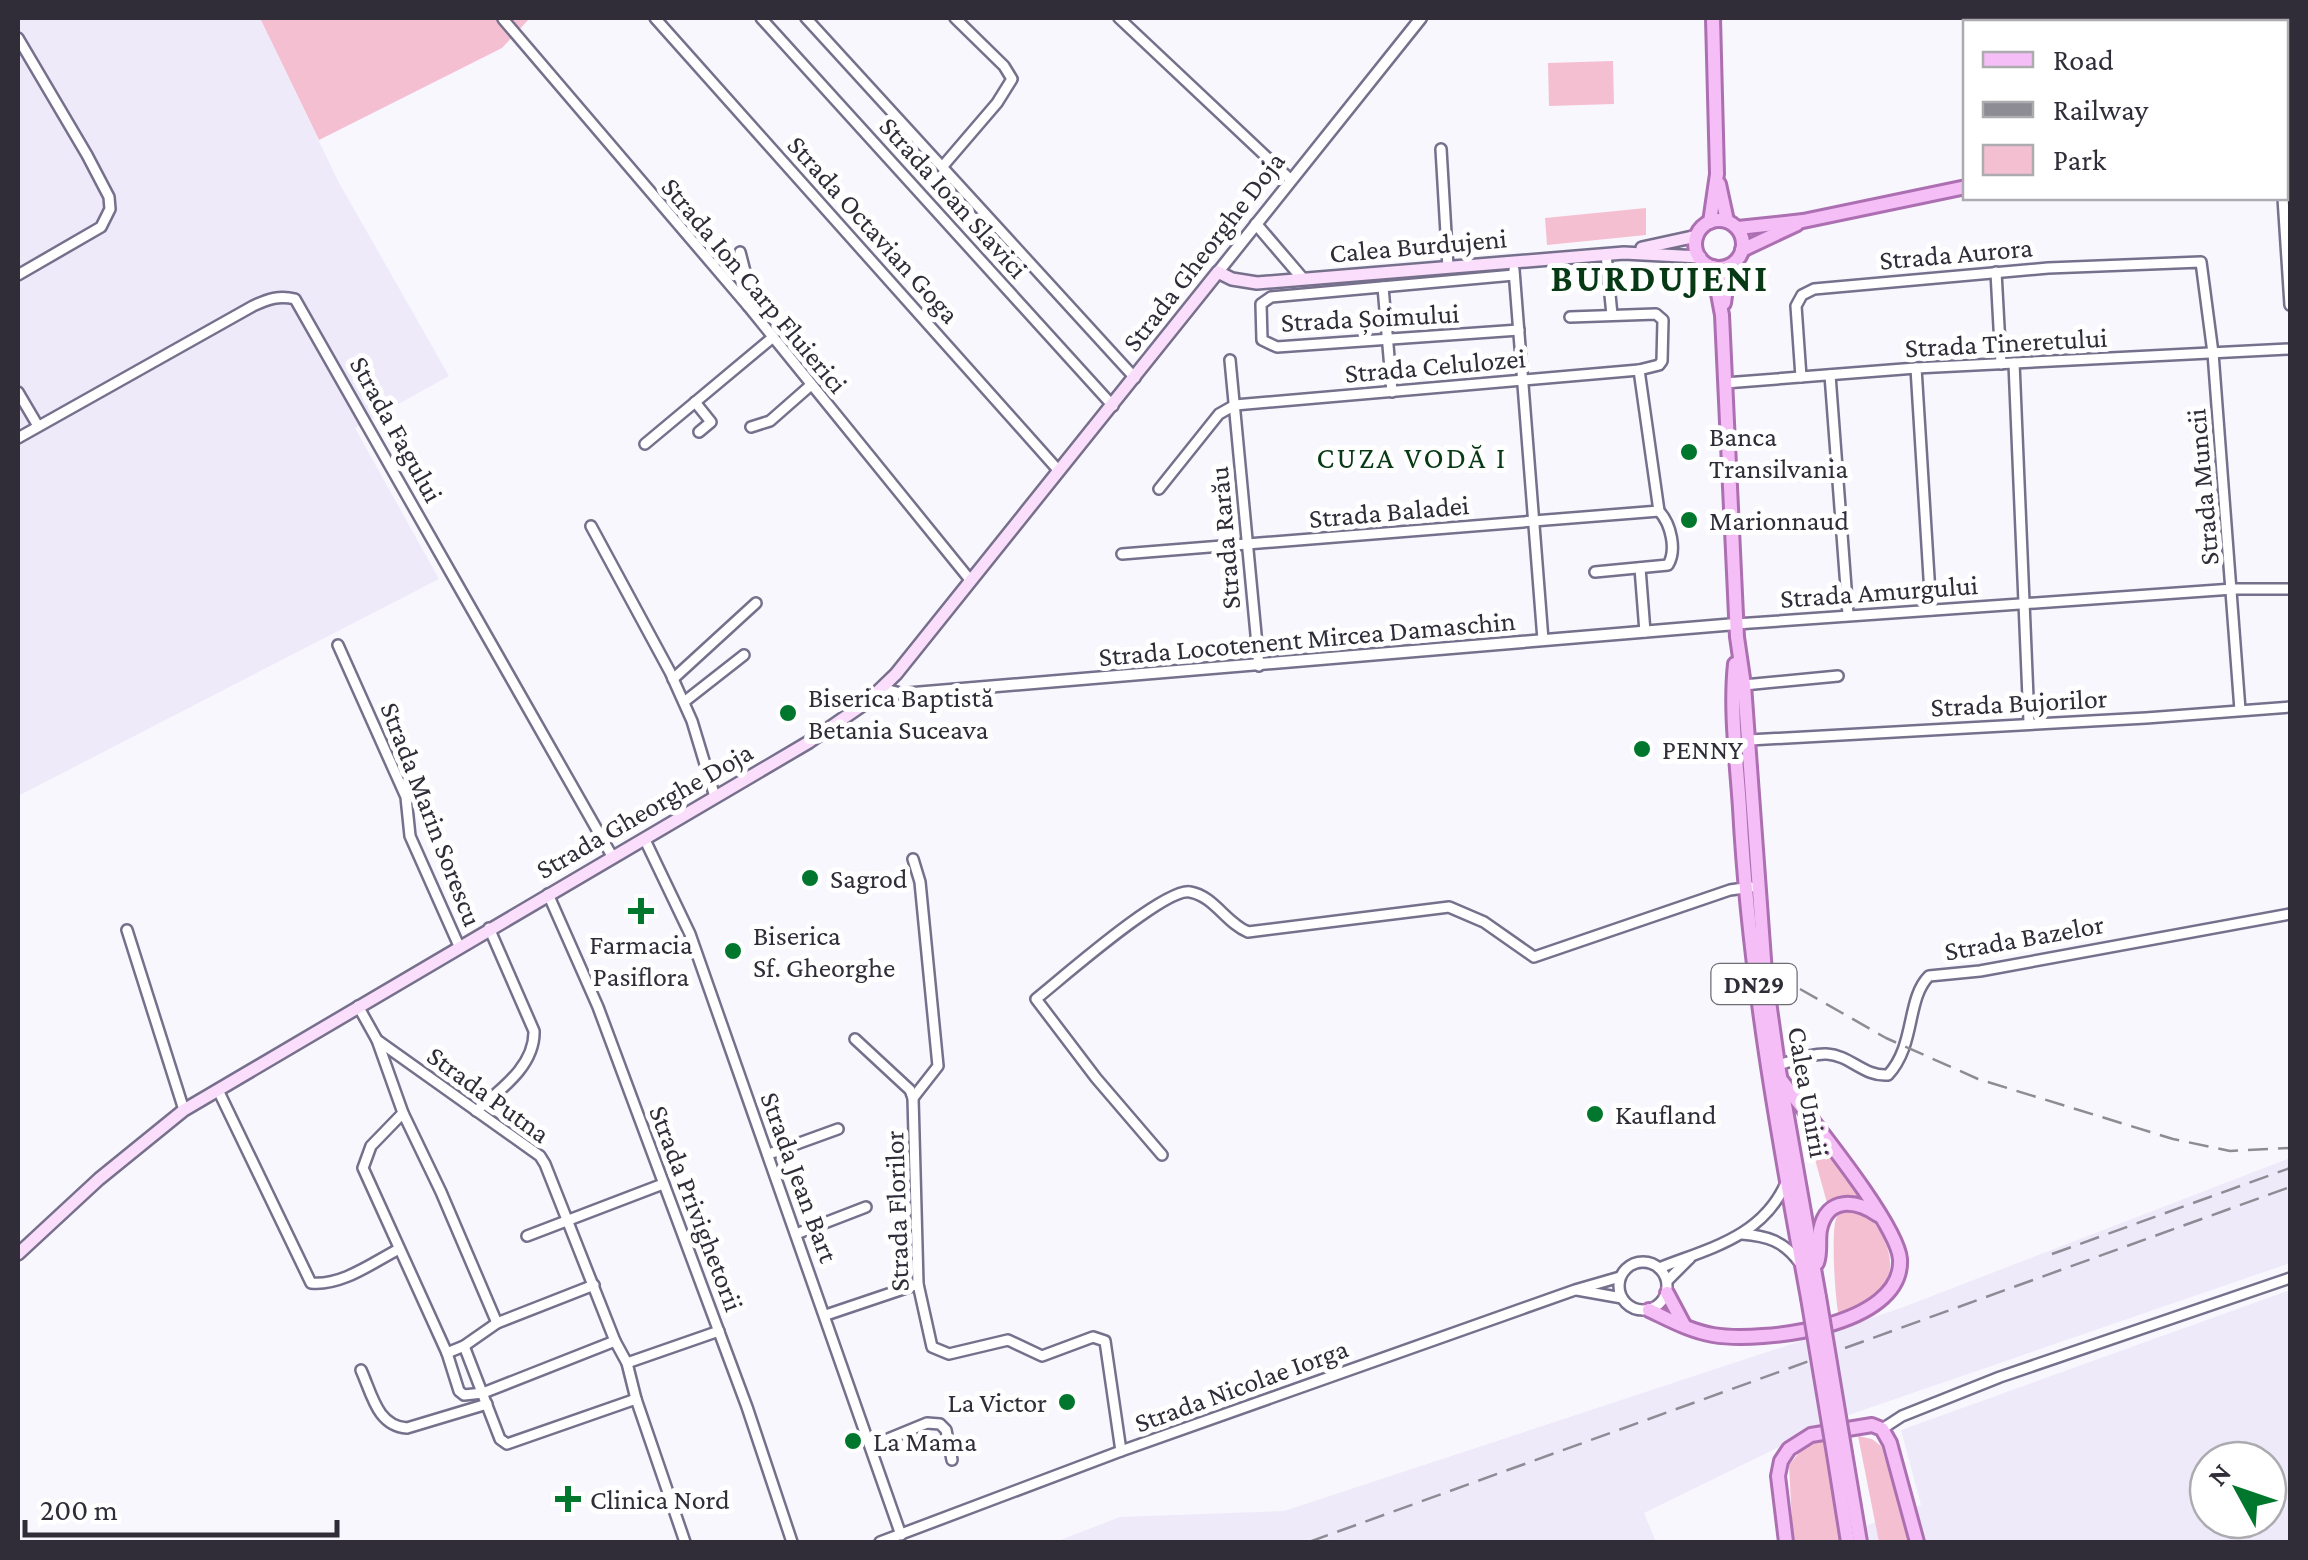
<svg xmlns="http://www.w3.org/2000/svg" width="2308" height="1560" font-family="'Crimson Pro',serif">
<rect width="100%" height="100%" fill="#f8f7fd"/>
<!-- built -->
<g fill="#eeeafa" fill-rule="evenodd">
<polygon points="18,18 260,18 338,181 449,376 355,428 439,579 18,796"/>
<polygon points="2290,1158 2290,1263 1808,1429 1781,1446 1644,1513 1656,1542 1055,1542 1120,1517 1284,1511 1901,1308"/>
<path d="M2290,1290V1542H1822L1921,1505L1901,1430ZM2208,1460H2268V1520H2208Z"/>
</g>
<!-- green -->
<g fill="#f5bfd2">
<polygon points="260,18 530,18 502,48 319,140"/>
<polygon points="1613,61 1614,104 1549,106 1548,63"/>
<polygon points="1646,208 1646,235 1547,245 1545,218"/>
<polygon points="1807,1130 1865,1200 1843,1197 1827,1203"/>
<path d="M1847,1207C1866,1214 1873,1218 1883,1237C1904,1281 1875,1299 1839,1317C1835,1301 1831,1233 1836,1219C1839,1211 1841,1211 1847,1207Z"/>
<polygon points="1858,1436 1872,1439 1881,1446 1912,1542 1879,1542"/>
<polygon points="1825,1438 1842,1542 1793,1542 1789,1465 1803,1448"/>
</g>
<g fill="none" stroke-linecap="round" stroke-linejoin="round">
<!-- minor casing -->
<g stroke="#76708c" stroke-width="14">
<g id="minor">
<polyline points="655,18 1059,471"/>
<polyline points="761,18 1113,406"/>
<polyline points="806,18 1135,378"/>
<polyline points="1119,18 1291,180"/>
<polyline points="2147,18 2152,22"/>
<polyline points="503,19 748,306 971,581"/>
<polyline points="18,38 87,155 109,197 110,209 101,227 18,275"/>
<polyline points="1441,149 1448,267"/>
<polyline points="943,166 997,103 1012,79 1004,66 955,18"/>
<polyline points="2283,198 2290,305"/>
<polyline points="740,252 748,283 748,306"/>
<polyline points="1606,254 1612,315"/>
<polyline points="1514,270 1543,640"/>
<polyline points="1996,272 2001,364"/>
<polyline points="1514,275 1271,297 1261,304 1262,340 1277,347 1519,330"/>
<polyline points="1383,287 1392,392"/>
<polyline points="1230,360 1259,666"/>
<polyline points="2014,363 2029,722"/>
<polyline points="1916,368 1931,610"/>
<polyline points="1830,375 1848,614"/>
<polyline points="1801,377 1796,306 1802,295 1814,289 2048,268 2201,262 2213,353 2240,710"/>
<polyline points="1725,383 1916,368 2290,349"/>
<polyline points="18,392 38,426"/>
<polyline points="695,402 711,422 699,432"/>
<polyline points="751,427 770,421 811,385"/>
<path d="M18,438L253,306C268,299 279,295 295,299L612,856"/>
<polyline points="645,444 772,338"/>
<polyline points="1159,489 1219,414 1235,405 1639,370 1659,365 1662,361 1663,320 1656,314 1570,317"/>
<polyline points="591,526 670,672 692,721 715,797"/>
<polyline points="1122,554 1659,511"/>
<polyline points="1640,568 1645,632"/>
<path d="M1595,572L1668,565C1677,550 1671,524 1659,511L1639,370"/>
<polyline points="1736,624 2233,589 2290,589"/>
<polyline points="338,645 406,797 410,836 459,946"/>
<polyline points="673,679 756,603"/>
<polyline points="1744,685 1838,676"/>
<polyline points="684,702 744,655"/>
<polyline points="1749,740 2146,718 2290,707"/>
<polyline points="645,840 690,934 901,1535"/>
<polyline points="548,894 598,1007 747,1407 792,1542"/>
<polyline points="127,930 184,1110"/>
<polyline points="358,1006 377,1040 403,1113 441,1192 497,1323"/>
<polyline points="855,1039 910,1090 913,1098 918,1284 932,1347 949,1354 1008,1340 1042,1356 1093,1337 1105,1341 1121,1451"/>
<polyline points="377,1040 540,1156 545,1164 615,1341 627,1363 636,1399 685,1542"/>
<path d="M1778,1065C1793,1061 1812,1053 1827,1054C1850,1055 1864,1077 1888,1075C1916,1045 1906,999 1929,976L1980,971L2290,914"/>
<path d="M218,1090L311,1283C342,1286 372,1263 399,1249"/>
<polyline points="913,1098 938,1066 920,882 913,859"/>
<path d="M476,1111C500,1090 535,1066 534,1031L489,928"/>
<polyline points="403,1113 371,1146 363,1168 447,1353 464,1346 497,1323 594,1285"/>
<polyline points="769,1154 838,1129"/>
<path d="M1162,1155L1096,1078L1036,999C1060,980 1165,887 1190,892C1214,896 1226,923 1248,932L1449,907L1484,922L1534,957L1730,890L1751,887"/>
<polyline points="796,1234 866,1207"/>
<path d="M1742,1234C1767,1236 1784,1241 1799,1262"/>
<polyline points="527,1236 663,1184"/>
<circle cx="1643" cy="1286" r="24"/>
<path d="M1659,1268C1710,1248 1762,1237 1786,1183"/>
<polyline points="1667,1281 1690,1258"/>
<polyline points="1577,1290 1622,1298"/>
<polyline points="826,1315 918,1284"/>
<polyline points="464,1346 500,1439 507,1444 636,1399"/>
<polyline points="447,1353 459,1391 464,1395 483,1393 615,1341"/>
<polyline points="627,1363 719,1331"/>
<path d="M361,1370C372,1394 377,1426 407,1428L487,1404"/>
<polyline points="1882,1429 1902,1416 2000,1377 2290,1278"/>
<polyline points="871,1446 927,1423 940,1424 946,1430 952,1460"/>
<polyline points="880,1542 1121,1451 1575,1290 1620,1277"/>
</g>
</g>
<!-- tertiary casing -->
<g stroke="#76708c" stroke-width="15">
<g id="tertiary">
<polyline points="1256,224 1303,279"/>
<polyline points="1218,272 1421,18"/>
<polyline points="883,689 902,694 1736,624"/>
</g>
</g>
<!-- secondary casing -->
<g stroke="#76708c" stroke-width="16">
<g id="secondary">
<polyline points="1642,248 1697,236"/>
<polyline points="18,1254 99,1179 184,1110 809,742 867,702 896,674 1218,272 1232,279 1257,283 1624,253 1700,257"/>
</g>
</g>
<!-- primary casing -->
<g stroke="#ac6fb1" stroke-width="18">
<g id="primary">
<polyline points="2224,22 2227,18"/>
<polyline points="1719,184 1727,221"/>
<circle cx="1719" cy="244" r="24"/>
<polyline points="1710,222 1717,174 1713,18"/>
<polyline points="1738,228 1803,221 1966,187"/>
<polyline points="1742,250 1797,224"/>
<polyline points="1713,267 1722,315 1737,637 1744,685 1765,973 1778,1065 1819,1297"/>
<polyline points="1724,303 1729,266"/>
<path d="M1735,664C1730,711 1737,761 1740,808C1749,974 1778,1135 1808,1298"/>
<path d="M1817,1263C1821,1252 1818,1241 1820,1230C1827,1196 1856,1200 1878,1215"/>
<polyline points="1667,1293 1684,1325"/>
<path d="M1649,1310C1670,1320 1690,1331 1713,1335C1761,1343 1904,1327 1900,1259C1897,1223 1807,1115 1782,1081"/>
<polyline points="1845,1453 1860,1542"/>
<polyline points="1834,1454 1848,1542"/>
<polyline points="1786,1542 1778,1476 1781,1461 1789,1449 1811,1435 1872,1425 1882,1429 1890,1443 1917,1542"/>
</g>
</g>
<!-- minor -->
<use href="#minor" stroke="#fff" stroke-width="9"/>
<!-- tertiary -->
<use href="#tertiary" stroke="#fff" stroke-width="10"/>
<!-- secondary -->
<use href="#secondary" stroke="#fadefb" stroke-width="11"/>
<!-- primary -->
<use href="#primary" stroke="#f5bef7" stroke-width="12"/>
<!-- rail -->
<g stroke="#8d8b94" stroke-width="2.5" stroke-dasharray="20 10" stroke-linecap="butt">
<polyline points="1800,989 1886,1038 1978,1079 2173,1139 2230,1151 2290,1148"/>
<polyline points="2052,1254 2290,1168"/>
<polyline points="1309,1542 2290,1187"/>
</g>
<!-- primary-bridge casing -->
<g stroke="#ac6fb1" stroke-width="18" stroke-linecap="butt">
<g id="primary-bridge">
<polyline points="1819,1297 1845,1453"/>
<polyline points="1808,1298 1834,1454"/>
</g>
</g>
<!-- primary-bridge -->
<use href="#primary-bridge" stroke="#f5bef7" stroke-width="12"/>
</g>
<!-- markers -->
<g fill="#00772d" stroke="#fff" stroke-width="4">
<circle cx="1689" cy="452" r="10"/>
<circle cx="1689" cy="520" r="10"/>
<circle cx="788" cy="713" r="10"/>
<circle cx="1642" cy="749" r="10"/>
<circle cx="810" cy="878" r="10"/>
<path d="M636 896h10v10h10v10h-10v10h-10v-10h-10v-10h10z"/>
<circle cx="733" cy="951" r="10"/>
<circle cx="1595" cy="1114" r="10"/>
<circle cx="1067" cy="1402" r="10"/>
<circle cx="853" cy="1441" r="10"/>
<path d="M563 1484h10v10h10v10h-10v10h-10v-10h-10v-10h10z"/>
</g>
<g text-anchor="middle" stroke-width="10" stroke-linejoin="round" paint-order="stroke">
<!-- shield labels -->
<rect fill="#fff" stroke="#6e6c74" stroke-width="2.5" x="1711.5" y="964" width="85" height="40" rx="8"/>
<g font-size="25" font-weight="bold" fill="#302d39">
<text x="1754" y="993">DN29</text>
</g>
<!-- street labels -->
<g font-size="28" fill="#302d39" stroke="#fff">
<text transform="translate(954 197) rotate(48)" y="10">Strada Ioan Slavici</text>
<text transform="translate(874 229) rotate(48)" y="10">Strada Octavian Goga</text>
<text transform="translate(1418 245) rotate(-5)" y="10">Calea Burdujeni</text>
<text transform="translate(1203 251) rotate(-52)" y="10">Strada Gheorghe Doja</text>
<text transform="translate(1956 253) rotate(-5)" y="10">Strada Aurora</text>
<text transform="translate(755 285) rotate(50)" y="10">Strada Ion Carp Fluierici</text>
<text transform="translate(1370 317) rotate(-3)" y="10">Strada Șoimului</text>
<text transform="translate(2006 342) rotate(-3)" y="10">Strada Tineretului</text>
<text transform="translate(1435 365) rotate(-5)" y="10">Strada Celulozei</text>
<text transform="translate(397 429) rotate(61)" y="10">Strada Fagului</text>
<text transform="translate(2202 487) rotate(-95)" y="10">Strada Muncii</text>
<text transform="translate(1389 511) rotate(-5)" y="10">Strada Baladei</text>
<text transform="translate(1224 538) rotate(-95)" y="10">Strada Rarău</text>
<text transform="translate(1879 591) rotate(-4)" y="10">Strada Amurgului</text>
<text transform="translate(1307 638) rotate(-5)" y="10">Strada Locotenent Mircea Damaschin</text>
<text transform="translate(2019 702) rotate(-3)" y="10">Strada Bujorilor</text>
<text transform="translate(644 810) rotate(-30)" y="10">Strada Gheorghe Doja</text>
<text transform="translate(432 814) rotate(69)" y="10">Strada Marin Sorescu</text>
<text transform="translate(2024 937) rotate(-10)" y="10">Strada Bazelor</text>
<text transform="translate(1809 1092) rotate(80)" y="10">Calea Unirii</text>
<text transform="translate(489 1094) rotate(36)" y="10">Strada Putna</text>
<text transform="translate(800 1177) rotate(70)" y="10">Strada Jean Bart</text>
<text transform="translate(697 1208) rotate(69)" y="10">Strada Privighetorii</text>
<text transform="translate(896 1211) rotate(-92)" y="10">Strada Florilor</text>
<text transform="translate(1241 1385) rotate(-20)" y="10">Strada Nicolae Iorga</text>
</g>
<!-- poi labels -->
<g font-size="28" fill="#302d39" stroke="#fff" text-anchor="start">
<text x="1709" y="446">Banca<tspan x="1709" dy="32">Transilvania</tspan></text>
<text x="1709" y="530">Marionnaud</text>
<text x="808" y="707">Biserica Baptistă<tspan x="808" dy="32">Betania Suceava</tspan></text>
<text x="1662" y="759">PENNY</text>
<text x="830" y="888">Sagrod</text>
<text x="753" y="945">Biserica<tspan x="753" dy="32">Sf. Gheorghe</tspan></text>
<text x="641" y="954" text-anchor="middle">Farmacia<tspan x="641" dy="32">Pasiflora</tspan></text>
<text x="1615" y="1124">Kaufland</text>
<text x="1047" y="1412" text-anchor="end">La Victor</text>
<text x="873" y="1451">La Mama</text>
<text x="590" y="1509">Clinica Nord</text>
</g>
<!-- neighbourhood labels -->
<g font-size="30" letter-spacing="2.5" fill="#083915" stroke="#fff">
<text x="1412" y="468">CUZA VODĂ I</text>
</g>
<!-- district labels -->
<g font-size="38" font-weight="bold" letter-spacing="2.5" fill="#083915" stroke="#fff">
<text x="1660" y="291">BURDUJENI</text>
</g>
</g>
<!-- border -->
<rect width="2308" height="1560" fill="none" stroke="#302d39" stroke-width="40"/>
<!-- legend -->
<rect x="1963" y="20" width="325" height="180" fill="#ffffff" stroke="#acabb0" stroke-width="2.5"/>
<rect x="1983" y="52" width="50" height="15" fill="#f5bef7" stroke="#acabb0" stroke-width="2.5"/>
<text x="2053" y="70" font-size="30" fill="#302d39">Road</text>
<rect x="1983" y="102" width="50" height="15" fill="#8d8b94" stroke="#acabb0" stroke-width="2.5"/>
<text x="2053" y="120" font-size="30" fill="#302d39">Railway</text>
<rect x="1983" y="145" width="50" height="30" fill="#f5bfd2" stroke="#acabb0" stroke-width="2.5"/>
<text x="2053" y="170" font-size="30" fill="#302d39">Park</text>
<!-- north arrow -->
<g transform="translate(2238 1490) rotate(310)"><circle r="48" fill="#ffffff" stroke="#acabb0" stroke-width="2.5"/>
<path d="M0-8L18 38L0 25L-18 38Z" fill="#00772d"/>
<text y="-15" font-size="28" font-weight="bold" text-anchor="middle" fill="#302d39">N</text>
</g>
<!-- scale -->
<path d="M25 1520v15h312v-15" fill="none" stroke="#302d39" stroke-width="5"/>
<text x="40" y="1520" font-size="30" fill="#302d39" stroke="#ffffff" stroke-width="8" paint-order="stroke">200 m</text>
</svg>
